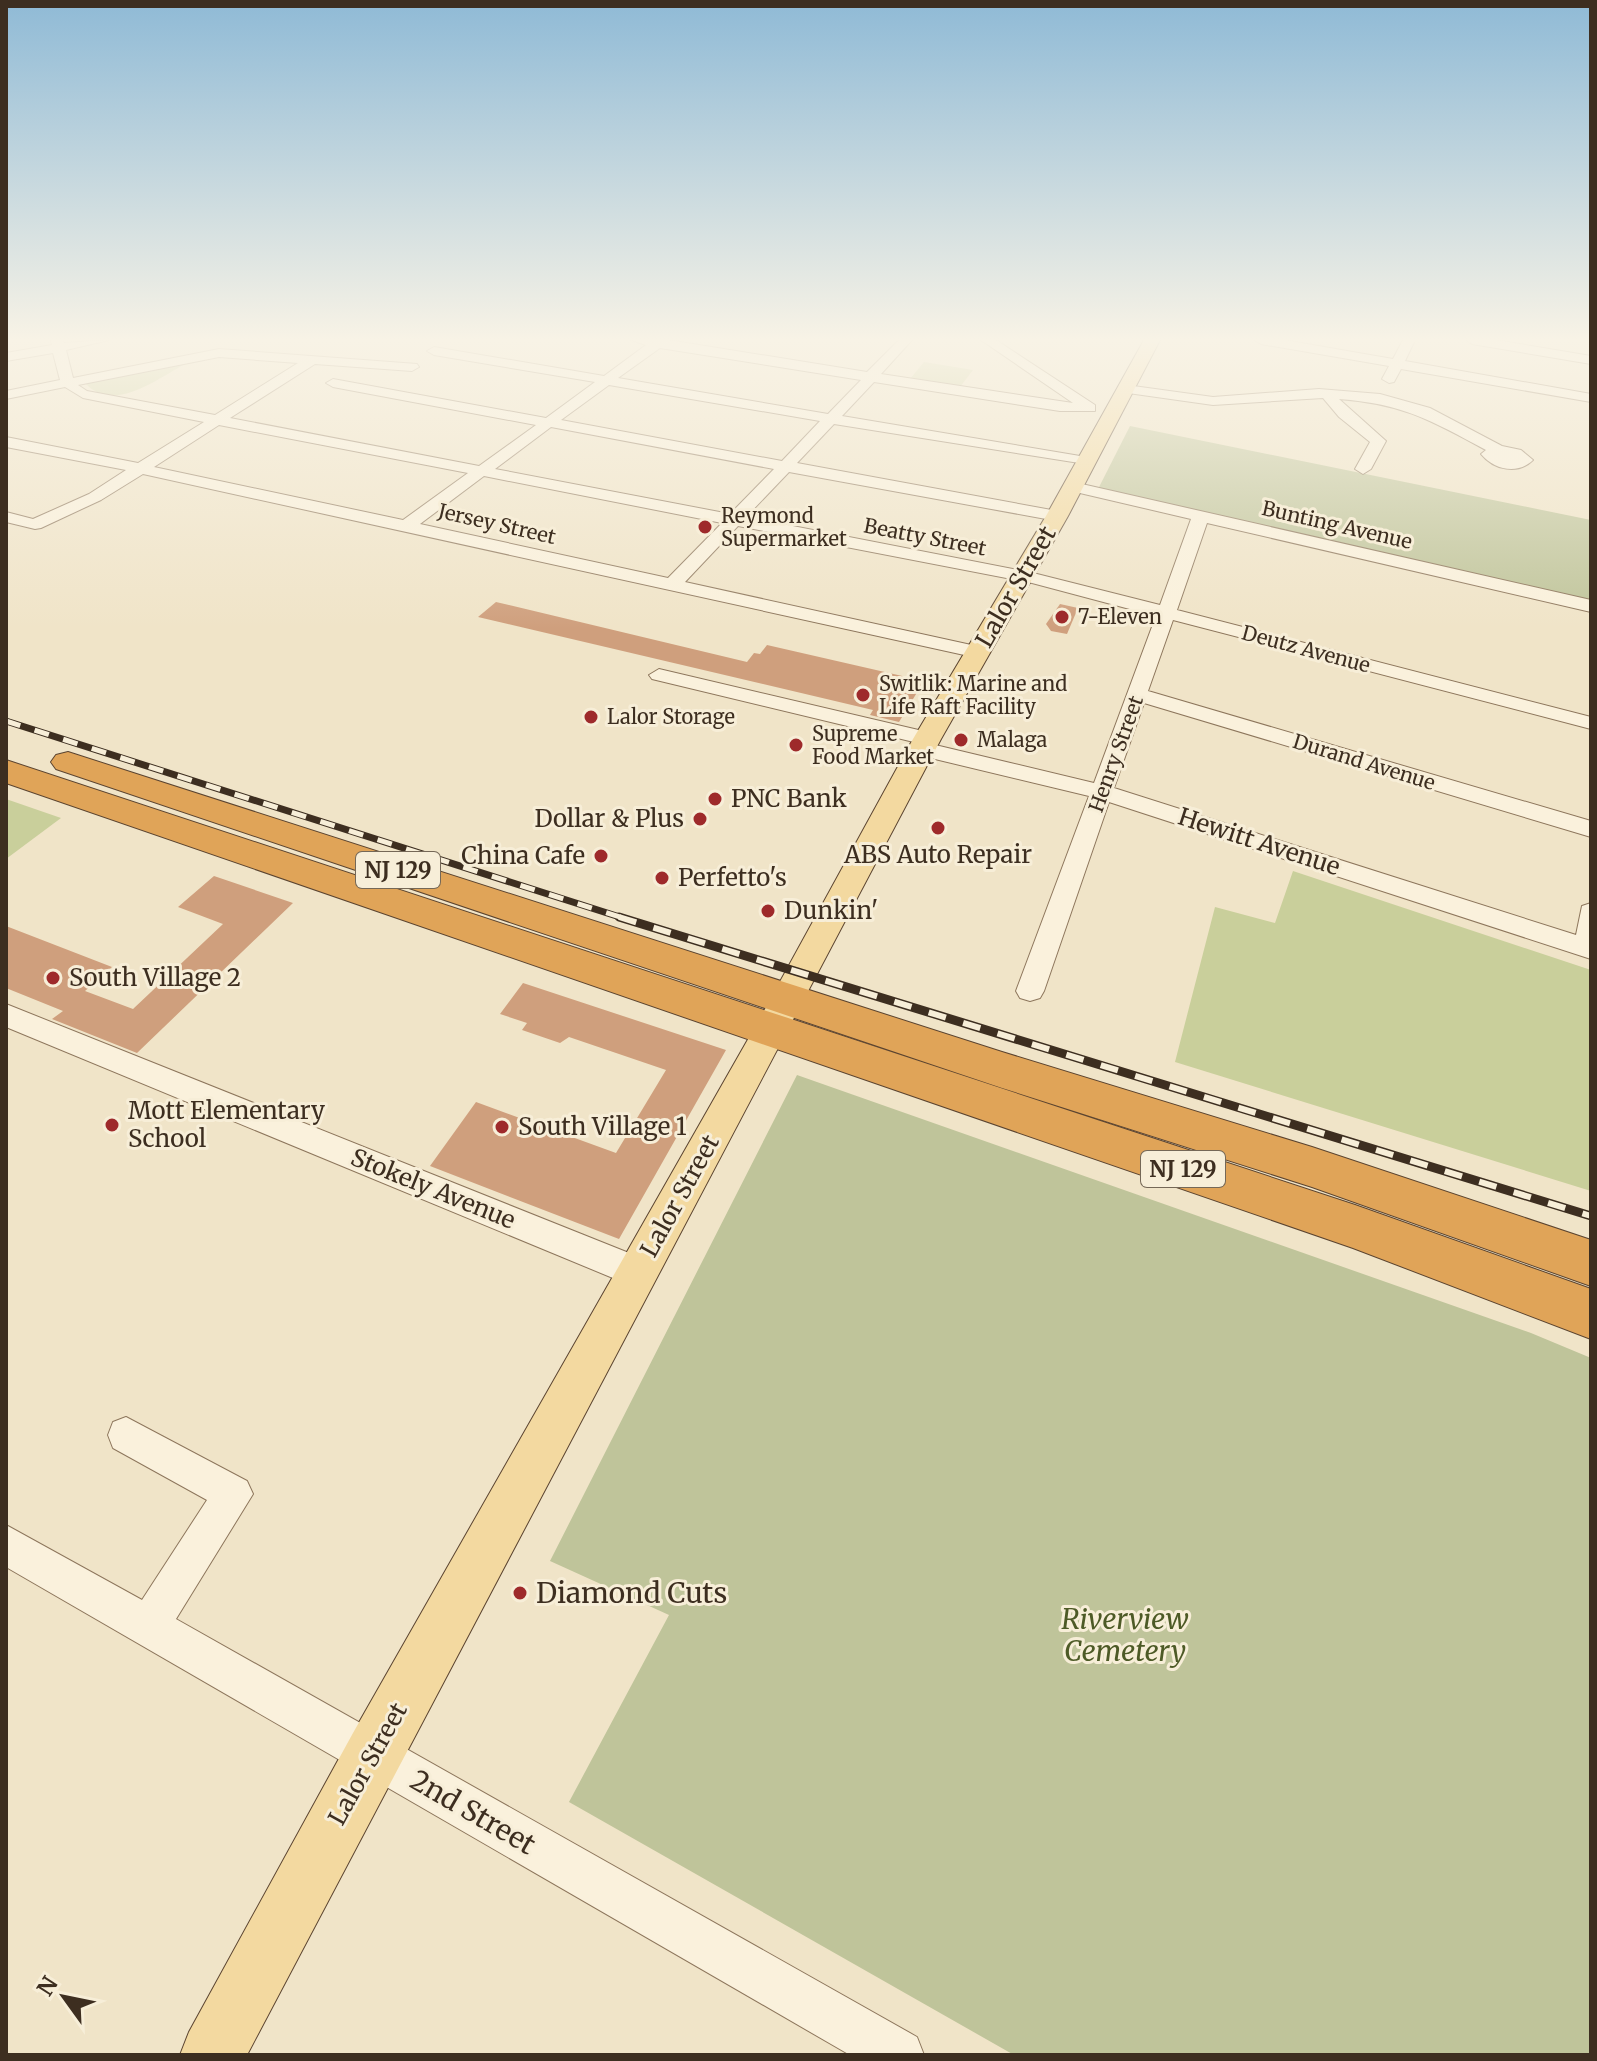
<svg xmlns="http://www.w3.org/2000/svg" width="1597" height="2061" font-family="Merriweather,serif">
<rect width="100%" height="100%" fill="#f0e4c8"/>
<!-- green -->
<g fill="#c9cf9b">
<polygon points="924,362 973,370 960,387 910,379"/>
<path d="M181,363L185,364C157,379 113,414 85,383Z"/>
<polygon points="6,799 61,818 6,859"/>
<polygon points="1293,871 1591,970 1591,1191 1175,1062 1215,907 1275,923"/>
</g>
<!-- cemetery -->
<g fill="#bfc49a">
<polygon points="1130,426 1591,520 1591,607 1096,493"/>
<polygon points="797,1075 1531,1333 1591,1358 1591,2055 1014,2055 569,1802 669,1615 550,1561"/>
</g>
<!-- building -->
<g fill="#cf9f7d">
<polygon points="496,602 747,662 754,653 760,654 767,645 924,681 899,722 870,715 873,710 478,617"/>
<polygon points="1060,604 1078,608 1067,634 1051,631 1046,624"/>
<polygon points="214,876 293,903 137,1053 52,1019 63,1011 6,988 6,926 112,967 85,991 133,1009 223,924 178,907"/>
<polygon points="523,983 726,1050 619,1239 430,1166 476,1102 616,1153 666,1070 569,1037 560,1043 522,1030 527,1023 500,1014"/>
</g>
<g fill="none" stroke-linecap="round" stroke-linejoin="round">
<!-- minor casing -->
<g stroke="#8d765c" stroke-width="2">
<g id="minor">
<path d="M51,340H63L64,343L109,340L66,350L73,378L219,349L417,364L419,367L412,371L315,364L230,418L479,466L536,425L333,387L326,383L333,379L546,418L595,382L434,355L427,351L434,347L604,376L646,345L631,340H668L867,372L899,340H912L881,374L1073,403L981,340H996L1095,405V411H1060L874,382L842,416L1086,457L1094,462L1092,465L834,424L797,463L1057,511L1063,512L1065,516L1063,520L1057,521L789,472L746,517L1033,573L1160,605L1191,519L1067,490V484L1073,482L1591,600V612L1207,523L1177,610L1591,717V729L1173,620L1148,691L1591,821V837L1144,703L1114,788L1576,935L1582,906L1591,903V959L1109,802L1044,991L1040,998L1030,1001L1020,998L1016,991L1089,796L914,754L911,749L918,743L652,679L649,675L659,669L927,732L938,739L931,744L1094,783L1156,616L1032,583L738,526L685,582L985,648L988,652L978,658L143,474L101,500L41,528L35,529L6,522V512L33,519L89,494L126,470L6,447V437L138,463L204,422L83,398L65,387L6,399V391L60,380L53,353L6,361V353L52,345ZM660,348L861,380L828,414L618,378ZM219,357L298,363L215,415L87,391L78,385ZM609,385L820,421L782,461L561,420ZM219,425L468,473L403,520L154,467ZM551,427L774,469L730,514L495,469ZM484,476L722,523L668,578L420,524Z"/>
<polygon points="1255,340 1284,340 1393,359 1403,340 1415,340 1405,361 1591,394 1591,402 1401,369 1394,382 1389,383 1382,379 1389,366 1261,344"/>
<polygon points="1466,340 1496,340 1591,356 1591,364 1472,344"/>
<path d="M1126,385L1213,397L1319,389L1380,394L1430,408L1502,446L1521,450L1533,460C1518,475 1494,470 1481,454L1486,450C1430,420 1404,404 1339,399L1386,441L1371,469L1363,474L1355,469L1370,442L1339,417L1323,398L1213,405L1121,392L1119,389Z"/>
<polygon points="6,1004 649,1261 654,1272 649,1283 637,1288 625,1283 6,1027"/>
<polygon points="126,1417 247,1481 253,1494 176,1619 917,2037 924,2055 850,2055 6,1567 6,1525 142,1600 207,1500 113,1448 108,1435 113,1422"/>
</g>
</g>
<!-- major casing -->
<g stroke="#5b4430" stroke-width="2">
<polygon id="major" points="1144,340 1160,340 1068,516 941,739 247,2055 180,2055 189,2032 353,1733 759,1020 913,739 1046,516"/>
</g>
<!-- highway casing -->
<g stroke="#5b4430" stroke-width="2">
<g id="highway">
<polygon points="68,752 1002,1052 1312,1147 1591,1240 1591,1286 1312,1187 1002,1088 56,769 51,762 56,755"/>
<polygon points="6,760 1355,1205 1591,1289 1591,1339 1353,1248 6,783"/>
</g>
</g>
<!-- minor -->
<use href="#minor" fill="#faf1dc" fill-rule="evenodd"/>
<!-- major -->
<use href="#major" fill="#f3d9a0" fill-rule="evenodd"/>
<!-- highway -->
<use href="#highway" fill="#e0a458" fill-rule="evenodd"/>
<!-- rail-far1 casing -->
<g stroke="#3d2e20" stroke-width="7">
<polyline id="rail-far1" points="6,721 626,919"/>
</g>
<!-- rail casing -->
<g stroke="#3d2e20" stroke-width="9">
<polyline id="rail" points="619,917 1591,1216"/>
</g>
<!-- rail-far1 -->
<use href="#rail-far1" stroke="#f7eed8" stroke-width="5" stroke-dasharray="15" stroke-linecap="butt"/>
<!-- rail -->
<use href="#rail" stroke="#f7eed8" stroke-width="6" stroke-dasharray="18" stroke-linecap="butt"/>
</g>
<!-- sky -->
<linearGradient id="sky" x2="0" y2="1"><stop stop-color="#8fbad6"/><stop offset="0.54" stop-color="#f8f3e6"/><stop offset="1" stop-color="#f8f3e6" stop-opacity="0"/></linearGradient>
<rect width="1597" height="629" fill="url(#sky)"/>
<!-- markers -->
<g fill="#9e2a2b" stroke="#f7eed8" stroke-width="3">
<circle cx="705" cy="527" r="8"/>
<circle cx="1062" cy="617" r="8"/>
<circle cx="863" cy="695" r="8"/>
<circle cx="591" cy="717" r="8"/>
<circle cx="961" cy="740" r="8"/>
<circle cx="796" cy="745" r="8"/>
<circle cx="715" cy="799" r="8"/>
<circle cx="700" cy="819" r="8"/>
<circle cx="938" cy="828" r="8"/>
<circle cx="601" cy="856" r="8"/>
<circle cx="662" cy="878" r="8"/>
<circle cx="768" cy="911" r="8"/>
<circle cx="53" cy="978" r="8"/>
<circle cx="112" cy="1125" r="8"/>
<circle cx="502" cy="1127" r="8"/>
<circle cx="520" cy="1593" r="8"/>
</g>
<g text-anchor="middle" stroke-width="6" stroke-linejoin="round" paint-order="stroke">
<!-- far-poi labels -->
<g font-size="20" fill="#3d2e20" stroke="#f7eed8" text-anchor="start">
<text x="721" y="523">Reymond<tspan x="721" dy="23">Supermarket</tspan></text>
<text x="1078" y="624">7-Eleven</text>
<text x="879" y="691">Switlik: Marine and<tspan x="879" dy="23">Life Raft Facility</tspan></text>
<text x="607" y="724">Lalor Storage</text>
<text x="812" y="741">Supreme<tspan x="812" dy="23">Food Market</tspan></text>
<text x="977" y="747">Malaga</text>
</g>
<!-- far-street labels -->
<g font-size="20" fill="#3d2e20" stroke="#f7eed8">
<text transform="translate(497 524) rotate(13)" y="7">Jersey Street</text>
<text transform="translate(1337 525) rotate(13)" y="7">Bunting Avenue</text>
<text transform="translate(925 537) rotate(11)" y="7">Beatty Street</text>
<text transform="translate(1306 649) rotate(15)" y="7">Deutz Avenue</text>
<text transform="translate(1116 754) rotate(-70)" y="7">Henry Street</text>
<text transform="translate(1364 762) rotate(17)" y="7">Durand Avenue</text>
</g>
<!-- shield labels -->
<g fill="#f7eed8" stroke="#756857" stroke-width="2">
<rect x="356" y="852" width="84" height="36" rx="6"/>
<rect x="1141" y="1151" width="84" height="36" rx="6"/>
</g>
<g font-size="22" font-weight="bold" fill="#3d2e20">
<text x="398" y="878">NJ 129</text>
<text x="1183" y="1177">NJ 129</text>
</g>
<!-- street labels -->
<g font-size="24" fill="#3d2e20" stroke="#f7eed8">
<text transform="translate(1016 587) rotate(-60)" y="8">Lalor Street</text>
<text transform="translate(1259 842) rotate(18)" y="8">Hewitt Avenue</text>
<text transform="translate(433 1189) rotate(22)" y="8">Stokely Avenue</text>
<text transform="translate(680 1196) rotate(-61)" y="8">Lalor Street</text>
<text transform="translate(368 1764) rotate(-61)" y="8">Lalor Street</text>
</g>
<!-- poi labels -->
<g font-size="24" fill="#3d2e20" stroke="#f7eed8" text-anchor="start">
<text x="731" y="807">PNC Bank</text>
<text x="684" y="827" text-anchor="end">Dollar &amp; Plus</text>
<text x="938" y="863" text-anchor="middle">ABS Auto Repair</text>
<text x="585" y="864" text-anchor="end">China Cafe</text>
<text x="678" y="886">Perfetto's</text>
<text x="784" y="919">Dunkin'</text>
<text x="69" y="986">South Village 2</text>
<text x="128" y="1119">Mott Elementary<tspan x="128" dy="28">School</tspan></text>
<text x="518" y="1135">South Village 1</text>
</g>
<!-- near-poi labels -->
<g font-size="28" fill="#3d2e20" stroke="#f7eed8" text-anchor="start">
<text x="536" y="1603">Diamond Cuts</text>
</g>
<!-- near-park labels -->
<g font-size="28" font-style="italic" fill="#4d5a26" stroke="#f7eed8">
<text x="1125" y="1629">Riverview<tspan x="1125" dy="32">Cemetery</tspan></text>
</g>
<!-- near-street labels -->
<g font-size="28" fill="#3d2e20" stroke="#f7eed8">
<text transform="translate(473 1812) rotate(30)" y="10">2nd Street</text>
</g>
</g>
<!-- border -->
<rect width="1597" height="2061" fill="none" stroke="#3d2e20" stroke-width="16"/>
<!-- north arrow -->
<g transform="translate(64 1997) rotate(303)" stroke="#f7eed8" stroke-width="6" paint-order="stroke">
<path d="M0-6L14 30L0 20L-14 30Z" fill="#3d2e20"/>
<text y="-12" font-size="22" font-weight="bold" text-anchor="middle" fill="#3d2e20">N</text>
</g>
</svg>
